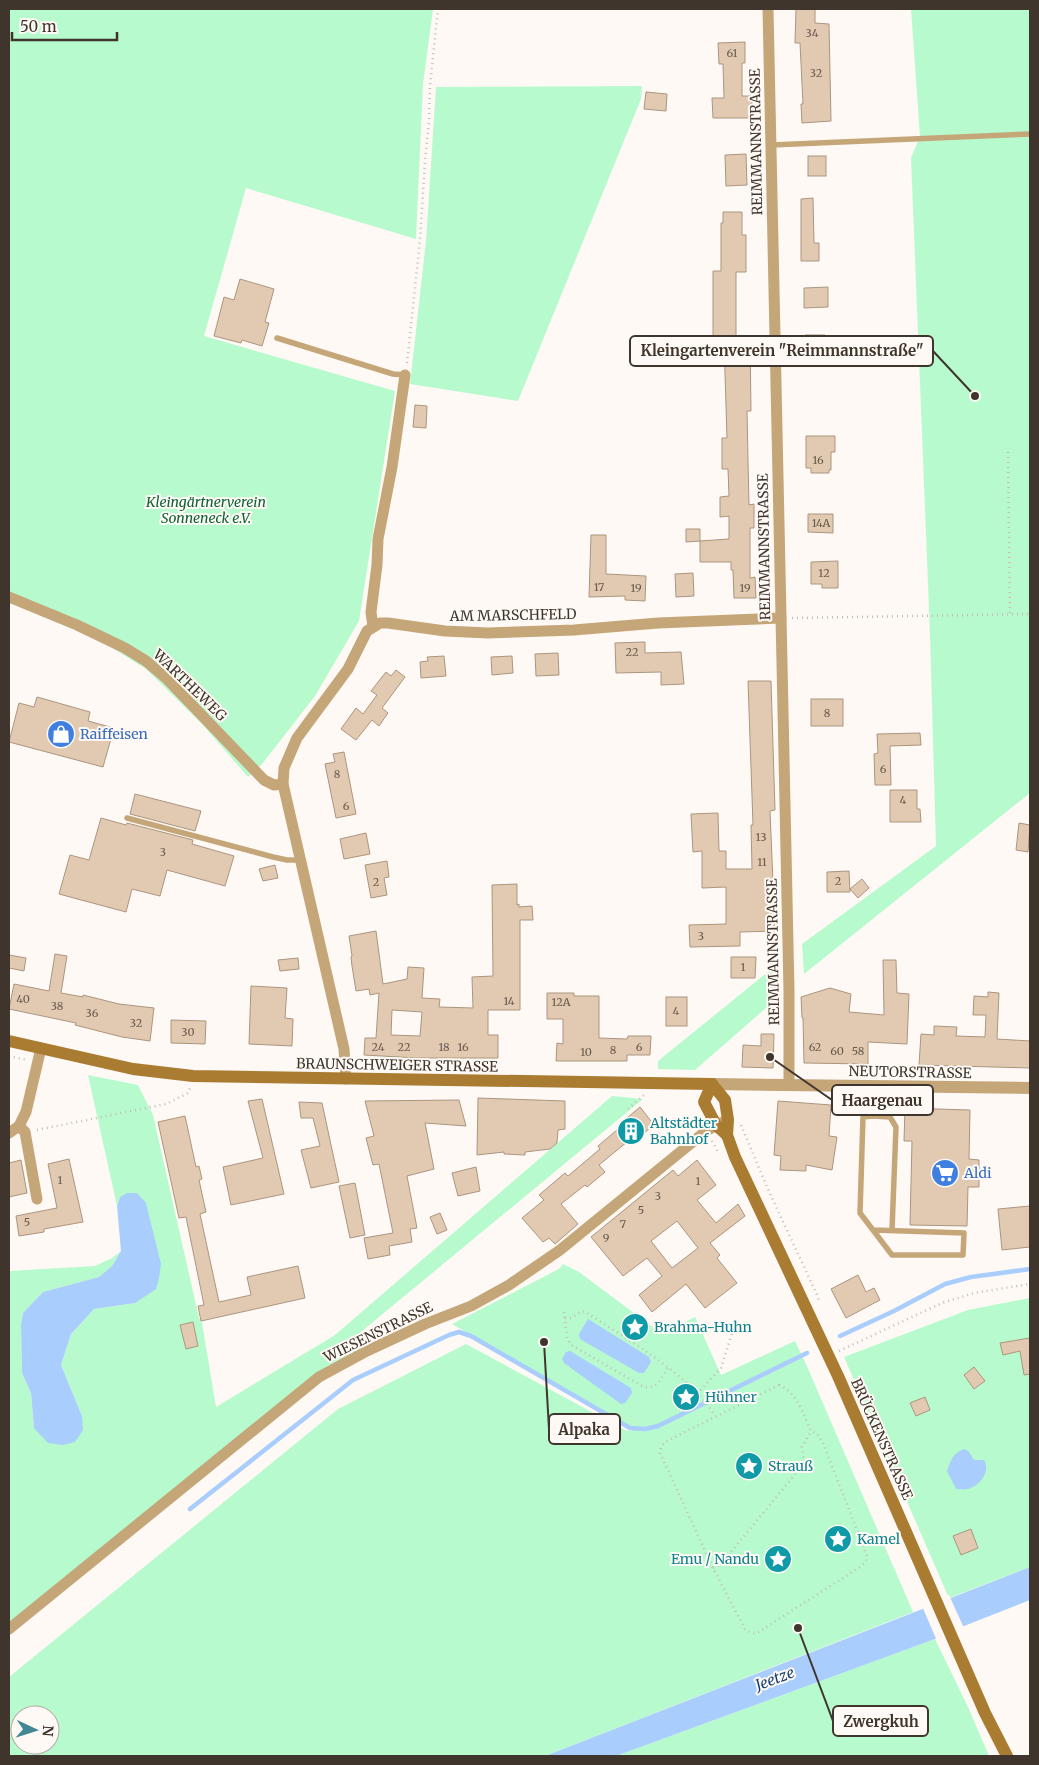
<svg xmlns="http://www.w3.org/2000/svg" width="1039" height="1765" font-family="Merriweather,serif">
<rect width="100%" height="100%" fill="#fef9f4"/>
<!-- green -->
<g fill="#b7facd" fill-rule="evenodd">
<polygon points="9,9 433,9 423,84 416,239 246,188 204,336 395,391 359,621 315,696 262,764 248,777 202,724 146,669 50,609 9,594"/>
<polygon points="911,9 1030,9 1030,793 804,974 802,944 936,846 930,634 911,158 920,136"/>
<polygon points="642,86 641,99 518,401 410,384 426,241 436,87"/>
<polygon points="774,967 774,1001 695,1070 658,1069 658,1061"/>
<polygon points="88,1075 138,1085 153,1115 199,1318 202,1323 216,1407 335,1335 612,1096 643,1099 356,1336 366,1345 9,1626 9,1271 95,1266 112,1258 121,1251 112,1266 99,1277 43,1292 23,1313 21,1324 22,1373 31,1393 34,1428 82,1416 61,1365 71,1334 94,1309 135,1303 120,1197 117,1206"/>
<path d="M563,1264L579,1272L662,1334L695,1317L721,1375L795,1341L806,1364L913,1612L545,1756H9V1677L338,1409L466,1344L625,1430L632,1431L631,1427L452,1324L559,1269ZM20,1715H50V1745H20Z"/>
<polygon points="1030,1298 1030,1567 949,1598 844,1357 968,1310"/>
<polygon points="935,1639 968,1707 989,1756 616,1756"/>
</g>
<!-- water -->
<g fill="#a9cdfd">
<polygon points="127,1193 137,1193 146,1203 161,1264 159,1278 156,1289 135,1303 94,1309 71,1334 61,1365 82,1416 83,1430 75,1442 63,1445 48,1443 34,1428 31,1393 22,1373 21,1324 23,1313 43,1292 99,1277 112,1266 121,1251 117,1206 120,1197"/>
<polygon points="588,1319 649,1357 651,1362 644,1373 639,1373 580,1339 579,1334"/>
<polygon points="570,1351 631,1388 632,1393 625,1403 621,1404 564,1363 562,1359 566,1352"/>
<path d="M965,1449L969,1452L974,1460H984C991,1471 980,1486 968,1489C964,1490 959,1489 956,1489L947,1471C951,1460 953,1452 965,1449Z"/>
<polygon points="1030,1567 1030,1600 964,1626 935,1639 616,1756 545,1756"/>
</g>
<!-- pier -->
<polygon fill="#fef9f4" points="949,1595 964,1628 937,1641 922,1606"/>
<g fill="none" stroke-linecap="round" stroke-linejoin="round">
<!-- stream -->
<g stroke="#a9cdfd" stroke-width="4.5">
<polyline points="840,1336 894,1311 945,1284 971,1277 1030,1269"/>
<polyline points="190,1509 353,1380 449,1335 459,1332 471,1336 630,1428 645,1429 658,1426 807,1353"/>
</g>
</g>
<!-- building -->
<g fill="#e2cab2" stroke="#ac957f" fill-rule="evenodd">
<polygon points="796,9 815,9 815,23 829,24 831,121 802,123 801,104 803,104 800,43 795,43"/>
<polygon points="745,42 745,63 742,63 742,96 752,96 752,118 713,118 712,98 724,98 723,64 719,64 718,43"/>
<polygon points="646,92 667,94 666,111 644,109"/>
<polygon points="746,154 747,185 726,186 725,155"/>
<rect x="808" y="156" width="18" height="20"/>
<polygon points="813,198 814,243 819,243 819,261 801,261 801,199"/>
<polygon points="723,212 742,212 742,235 746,235 746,272 736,272 736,339 750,338 751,411 747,411 748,460 749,505 754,504 754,528 750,528 750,578 755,577 756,598 734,598 733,570 731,570 731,562 700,562 700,541 729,539 729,516 720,517 720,497 729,496 728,469 722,469 722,438 727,438 724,341 713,341 713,271 721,271 721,223 723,223"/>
<polygon points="240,279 274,289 265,322 269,323 262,346 242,340 241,343 214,336 224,297 234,300"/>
<polygon points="828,287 828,307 804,308 804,288"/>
<polygon points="805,335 825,335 826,358 805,359"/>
<polygon points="415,405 427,406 426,428 413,427"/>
<polygon points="806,436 835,436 835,452 831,452 831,470 829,470 829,473 811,473 811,468 806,468"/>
<polygon points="808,514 833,514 833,533 808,532"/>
<polygon points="686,529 700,529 700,541 686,542"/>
<polygon points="591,535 606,535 606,574 646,576 645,601 625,600 625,596 589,597"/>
<polygon points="838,561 838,588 822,588 822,584 811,584 811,562"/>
<polygon points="693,573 694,596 676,597 675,574"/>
<polygon points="645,642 645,653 681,652 684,684 661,685 661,672 616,673 615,643"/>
<polygon points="558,653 559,675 536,676 535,654"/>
<polygon points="444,656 446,676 421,678 420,662 428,661 427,657"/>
<polygon points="512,656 513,673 492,675 491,657"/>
<polygon points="396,670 405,677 382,708 388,713 379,726 372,720 356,740 341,729 356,708 363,714 377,695 371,691 386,672 391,676"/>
<polygon points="748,681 771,681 775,810 770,811 775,931 740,932 740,946 690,947 689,925 726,924 726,887 702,888 702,851 693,852 691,814 718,813 719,851 726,851 726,869 752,869 751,825 753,825"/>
<polygon points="37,697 90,712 88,721 114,728 103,767 9,742 19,703 34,707"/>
<rect x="811" y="699" width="32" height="27"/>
<polygon points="920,733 921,745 890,746 891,785 875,785 874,754 878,753 877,734"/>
<polygon points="344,752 356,814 336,818 325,764 335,762 333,754"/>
<polygon points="890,790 917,790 917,809 920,809 921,822 890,822"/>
<polygon points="135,794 201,811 195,831 130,814"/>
<polygon points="101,818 126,825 127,823 193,840 192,844 234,856 225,886 167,870 160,896 132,889 126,912 59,894 70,855 89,860"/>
<polygon points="1019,823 1030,825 1028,852 1016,850"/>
<polygon points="366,833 370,854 344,859 340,839"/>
<polygon points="387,861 389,877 384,878 387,895 371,898 365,865"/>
<polygon points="275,865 278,878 263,881 259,869"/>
<polygon points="849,871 850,892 827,892 827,872"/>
<polygon points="862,879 869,888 858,898 850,889"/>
<path d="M517,884V905L519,904V907L532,906L533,920H520V1010H488V1035H498V1058H417L364,1055L365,1038H376L379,993L370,995L369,989L356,991L352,966L351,957L352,956L349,936L376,931L383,984L407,979L408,967L424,968L422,998L440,999L439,1007L473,1008L472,977L493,976L492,885ZM392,1010L422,1012L420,1036L391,1035Z"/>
<polygon points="55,954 67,956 61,993 83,997 83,995 119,1004 154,1008 150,1041 122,1037 75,1025 76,1023 9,1009 14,984 49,991"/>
<polygon points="9,955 26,958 24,971 9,968"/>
<polygon points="731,957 756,957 755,978 731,978"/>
<polygon points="298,958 299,969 280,971 278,960"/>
<polygon points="883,960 896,960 897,993 909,994 907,1044 868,1042 868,1064 804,1063 803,1018 802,1018 801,997 830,988 851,994 849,1012 884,1015"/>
<polygon points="251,986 287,988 285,1018 293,1019 292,1046 249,1044"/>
<polygon points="988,992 999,993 997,1039 1030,1041 1030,1068 919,1065 921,1034 934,1035 934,1026 957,1027 956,1036 985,1037 986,1015 973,1015 974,996 988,997"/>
<polygon points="547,993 574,993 574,996 599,996 599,1038 627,1039 628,1036 651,1036 650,1055 627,1055 627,1061 556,1061 557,1043 563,1044 563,1019 547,1019"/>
<rect x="666" y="997" width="21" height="29"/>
<polygon points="171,1020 206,1021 205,1044 171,1043"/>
<polygon points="761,1034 774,1034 773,1068 742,1067 743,1045 761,1046"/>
<polygon points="478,1098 565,1101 565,1129 558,1130 557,1143 550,1149 525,1152 525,1155 504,1154 504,1152 477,1155"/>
<polygon points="262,1099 284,1194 231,1205 223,1167 263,1158 248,1101"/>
<polygon points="459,1100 466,1126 425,1123 434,1169 407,1176 417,1228 410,1229 412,1242 389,1246 390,1255 368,1259 364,1238 393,1233 379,1164 373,1165 366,1138 374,1136 365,1101"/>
<polygon points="778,1101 831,1105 829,1136 837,1137 832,1170 806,1165 806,1171 780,1170 781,1156 774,1155"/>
<polygon points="299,1102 322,1103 339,1182 311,1188 301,1150 320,1146 313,1118 301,1118"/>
<polygon points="640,1107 654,1125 635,1140 633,1137 599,1165 605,1172 587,1187 585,1185 561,1204 578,1224 555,1244 549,1238 543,1242 522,1218 544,1200 539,1195 565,1173 568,1176 600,1149 598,1146 623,1125 621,1123"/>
<polygon points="905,1108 970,1110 969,1159 979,1160 979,1187 968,1187 967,1226 910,1225 912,1141 904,1141"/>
<polygon points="185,1116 196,1167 199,1166 202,1179 199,1180 206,1212 200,1214 219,1302 251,1295 247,1277 298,1266 305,1298 201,1321 198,1306 204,1305 186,1217 179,1218 158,1122"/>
<polygon points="69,1159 83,1222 44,1229 44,1232 19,1236 16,1216 57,1208 48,1164"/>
<polygon points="21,1160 27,1193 9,1197 9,1163"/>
<path d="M697,1160L716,1185L697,1200L716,1223L738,1204L745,1216L710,1243L720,1255L717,1258L737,1283L705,1308L686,1284L652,1312L639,1295L662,1276L647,1258L623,1276L591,1237L673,1170L678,1176ZM677,1221L698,1248L672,1268L651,1241Z"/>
<polygon points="476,1167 480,1191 458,1196 452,1173"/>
<polygon points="355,1183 365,1235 350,1238 339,1186"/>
<polygon points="1030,1206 1030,1247 1002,1250 998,1209"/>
<polygon points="440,1213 447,1230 437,1234 430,1217"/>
<polygon points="858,1275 866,1292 874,1288 880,1300 846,1318 831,1289"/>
<polygon points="193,1322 198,1346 186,1349 180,1325"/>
<polygon points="1030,1338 1030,1374 1024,1375 1020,1351 1003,1355 1000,1343"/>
<polygon points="974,1367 985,1381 974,1389 964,1375"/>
<polygon points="925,1397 930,1410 916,1416 910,1403"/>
<polygon points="971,1529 978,1548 961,1555 953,1536"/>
</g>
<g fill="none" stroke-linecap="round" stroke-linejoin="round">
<!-- path -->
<g stroke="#c4bdb7" stroke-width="2.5" stroke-dasharray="1 4" stroke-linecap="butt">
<polyline points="407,363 420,240 425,161 429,122 430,86 438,9"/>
<polyline points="1008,452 1010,614"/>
<polyline points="792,618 1030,614"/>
<polyline points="9,1056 27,1060"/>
<polyline points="628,1109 644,1095"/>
<polyline points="741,1125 767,1187 818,1297 819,1303"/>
<polyline points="37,1130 166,1104 188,1093 190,1088"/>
<polyline points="712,1141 718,1152"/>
<path d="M564,1312L567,1337L571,1345L644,1387C658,1389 661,1378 668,1368"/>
<path d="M565,1318H571L582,1311L587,1313C625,1338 693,1377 715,1416"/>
<polyline points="839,1351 942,1303 974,1293 1030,1284"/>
<path d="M779,1385C797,1392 804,1416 811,1431L817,1434L823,1443L867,1556L866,1561L860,1567L757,1633H751L745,1629L713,1568L660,1453L661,1447L665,1442Z"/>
<polyline points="697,1394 721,1368 734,1327"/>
<polyline points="713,1568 721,1564 802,1466 804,1460 802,1447 811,1431"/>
</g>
<!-- service -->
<g stroke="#c5a679" stroke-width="5.5">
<polyline points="771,145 1030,134"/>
<polyline points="277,338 393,374 405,375"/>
<polyline points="127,818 273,857 287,860 300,860"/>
<polyline points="873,1086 873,1116 863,1117 860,1213 892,1255 963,1255 964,1233 874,1230"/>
<polyline points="873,1116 890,1117 896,1127 892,1230"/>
</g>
<!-- minor -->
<g stroke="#c5a679" stroke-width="11">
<polyline points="768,9 789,991 789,1085"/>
<polyline points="9,597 77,625 125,648 146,661 166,678 264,780 274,785 283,784"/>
<polyline points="373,627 371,612 377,565 378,539 392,467 405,375"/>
<polyline points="346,1079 344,1049 283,784 284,768 297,738 348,669 367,631 380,623 388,623 445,631 488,633 574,630 658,623 781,618"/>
<polyline points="19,1126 25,1132 37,1199"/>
<polyline points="9,1133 19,1126 26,1112 41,1048"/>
<polyline points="9,1629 319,1377 367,1351 425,1324 471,1306 509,1285 560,1250 706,1131 723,1122"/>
</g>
<!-- tertiary -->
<polyline stroke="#c5a679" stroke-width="12" points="712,1084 1030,1088"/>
<!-- secondary -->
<g stroke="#aa7c32" stroke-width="12">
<polyline points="9,1041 133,1069 193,1076 712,1084"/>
<polyline points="712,1084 725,1100 728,1120 727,1135 735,1157 838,1376 985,1713 1007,1756"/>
<polyline points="712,1084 704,1102 716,1125 727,1135"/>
</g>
</g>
<!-- icons -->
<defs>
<g id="shop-disc" transform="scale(1.4375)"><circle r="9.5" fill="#3f7fe0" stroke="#fef9f4"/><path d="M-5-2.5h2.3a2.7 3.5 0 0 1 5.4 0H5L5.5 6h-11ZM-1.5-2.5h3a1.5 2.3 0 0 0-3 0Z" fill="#fff"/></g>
<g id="building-disc" transform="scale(1.4375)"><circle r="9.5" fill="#0f9aa8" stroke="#fef9f4"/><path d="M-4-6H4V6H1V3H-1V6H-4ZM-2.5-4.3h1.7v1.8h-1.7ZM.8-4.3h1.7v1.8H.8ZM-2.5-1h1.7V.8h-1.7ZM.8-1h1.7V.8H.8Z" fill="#fff"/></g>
<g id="supermarket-disc" transform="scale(1.4375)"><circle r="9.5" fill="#3f7fe0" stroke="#fef9f4"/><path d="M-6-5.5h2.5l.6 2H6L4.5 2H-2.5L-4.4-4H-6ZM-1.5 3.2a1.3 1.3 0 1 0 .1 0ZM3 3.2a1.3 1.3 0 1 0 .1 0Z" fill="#fff"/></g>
<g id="sight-disc" transform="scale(1.4375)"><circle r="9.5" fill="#0f9aa8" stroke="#fef9f4"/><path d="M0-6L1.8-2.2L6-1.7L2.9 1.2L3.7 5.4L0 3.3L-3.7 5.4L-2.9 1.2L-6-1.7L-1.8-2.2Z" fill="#fff"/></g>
</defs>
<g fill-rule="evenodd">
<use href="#shop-disc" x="61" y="734"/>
<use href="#building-disc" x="631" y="1131"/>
<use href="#supermarket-disc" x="945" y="1173"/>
<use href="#sight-disc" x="635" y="1327"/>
<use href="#sight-disc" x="686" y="1397"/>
<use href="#sight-disc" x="749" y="1466"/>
<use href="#sight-disc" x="838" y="1539"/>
<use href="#sight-disc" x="778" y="1559"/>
</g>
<g text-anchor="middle" stroke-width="4" stroke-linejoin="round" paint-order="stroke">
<!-- number labels -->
<g font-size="11" fill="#685a4e">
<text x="812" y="37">34</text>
<text x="732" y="57">61</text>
<text x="816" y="77">32</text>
<text x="818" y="464">16</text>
<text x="821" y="527">14A</text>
<text x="824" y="577">12</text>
<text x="599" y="591">17</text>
<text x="636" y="592">19</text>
<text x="745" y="592">19</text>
<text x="632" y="656">22</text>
<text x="827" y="717">8</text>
<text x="883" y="773">6</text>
<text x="337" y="778">8</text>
<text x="903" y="804">4</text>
<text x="346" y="810">6</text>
<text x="761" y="841">13</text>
<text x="163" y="856">3</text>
<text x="762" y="866">11</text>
<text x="838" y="885">2</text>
<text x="376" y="886">2</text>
<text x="701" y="940">3</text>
<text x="743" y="971">1</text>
<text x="23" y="1003">40</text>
<text x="509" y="1005">14</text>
<text x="561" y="1006">12A</text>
<text x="57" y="1010">38</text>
<text x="676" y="1015">4</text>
<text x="92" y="1017">36</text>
<text x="136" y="1027">32</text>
<text x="188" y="1036">30</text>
<text x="378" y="1051">24</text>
<text x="404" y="1051">22</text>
<text x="444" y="1051">18</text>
<text x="463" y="1051">16</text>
<text x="639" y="1051">6</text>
<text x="815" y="1051">62</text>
<text x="613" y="1054">8</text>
<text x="837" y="1055">60</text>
<text x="858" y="1055">58</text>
<text x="586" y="1056">10</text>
<text x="60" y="1184">1</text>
<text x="698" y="1185">1</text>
<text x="658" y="1200">3</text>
<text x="641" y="1214">5</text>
<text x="27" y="1226">5</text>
<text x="623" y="1228">7</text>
<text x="606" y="1242">9</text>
</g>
<!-- street labels -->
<g font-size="14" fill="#3f352c" stroke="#fef9f4">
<text transform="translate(756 142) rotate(-91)" y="5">REIMMANNSTRASSE</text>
<text transform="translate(764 547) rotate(-91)" y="5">REIMMANNSTRASSE</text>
<text transform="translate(513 615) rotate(-1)" y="5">AM MARSCHFELD</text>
<text transform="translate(190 685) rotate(44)" y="5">WARTHEWEG</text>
<text transform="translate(773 952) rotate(-91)" y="5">REIMMANNSTRASSE</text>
<text transform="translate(397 1065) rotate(1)" y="5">BRAUNSCHWEIGER STRASSE</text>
<text transform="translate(910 1072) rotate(1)" y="5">NEUTORSTRASSE</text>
<text transform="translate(378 1332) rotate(-26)" y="5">WIESENSTRASSE</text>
<text transform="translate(882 1439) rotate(66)" y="5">BRÜCKENSTRASSE</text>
</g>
<!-- park labels -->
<g font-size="14" font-style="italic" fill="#0e6137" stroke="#fef9f4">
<text x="206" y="507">Kleingärtnerverein<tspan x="206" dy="16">Sonneneck e.V.</tspan></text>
</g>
<!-- shop labels -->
<g font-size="14" fill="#366cbe" stroke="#fef9f4" text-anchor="start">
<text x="80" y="739">Raiffeisen</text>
<text x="964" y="1178">Aldi</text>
</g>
<!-- culture labels -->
<g font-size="14" fill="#0d838f" stroke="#fef9f4" text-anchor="start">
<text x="650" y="1128">Altstädter<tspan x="650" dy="16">Bahnhof</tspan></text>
<text x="654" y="1332">Brahma-Huhn</text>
<text x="705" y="1402">Hühner</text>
<text x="768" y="1471">Strauß</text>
<text x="857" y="1544">Kamel</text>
<text x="759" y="1564" text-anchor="end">Emu / Nandu</text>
</g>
<!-- water labels -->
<g font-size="15" font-style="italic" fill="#133d71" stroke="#fef9f4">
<text transform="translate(775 1679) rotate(-21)" y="5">Jeetze</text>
</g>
</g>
<!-- callouts -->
<path fill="none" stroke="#3f352c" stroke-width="2" d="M975 396L933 351M770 1057L832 1100M544 1342L549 1429M798 1628L833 1721"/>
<g fill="#3f352c" stroke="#fef9f4" stroke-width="2">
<circle cx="975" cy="396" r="5"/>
<circle cx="770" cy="1057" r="5"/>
<circle cx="544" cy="1342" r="5"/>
<circle cx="798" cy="1628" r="5"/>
</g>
<g fill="#fef9f4" stroke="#3f352c" stroke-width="2">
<rect x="630" y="336" width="303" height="30" rx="5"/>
<rect x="832" y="1085" width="101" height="30" rx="5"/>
<rect x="549" y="1414" width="71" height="30" rx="5"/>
<rect x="833" y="1706" width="95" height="30" rx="5"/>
</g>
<g font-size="15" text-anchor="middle" font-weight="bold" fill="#3f352c">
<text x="782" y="356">Kleingartenverein "Reimmannstraße"</text>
<text x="882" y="1106">Haargenau</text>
<text x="584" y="1435">Alpaka</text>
<text x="881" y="1727">Zwergkuh</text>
</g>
<!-- border -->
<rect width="1039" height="1765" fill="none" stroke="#3f352c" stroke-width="20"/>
<!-- north arrow -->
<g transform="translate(35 1730) rotate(94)"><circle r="24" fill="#fef9f4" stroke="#b2aba4"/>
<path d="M0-4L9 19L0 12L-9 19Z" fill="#438795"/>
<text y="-8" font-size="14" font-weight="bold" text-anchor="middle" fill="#3f352c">N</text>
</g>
<!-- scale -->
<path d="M12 32v8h105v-8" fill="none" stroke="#3f352c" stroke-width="2.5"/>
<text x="20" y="32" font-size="15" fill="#3f352c" stroke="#fef9f4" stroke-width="4" paint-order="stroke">50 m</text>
</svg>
